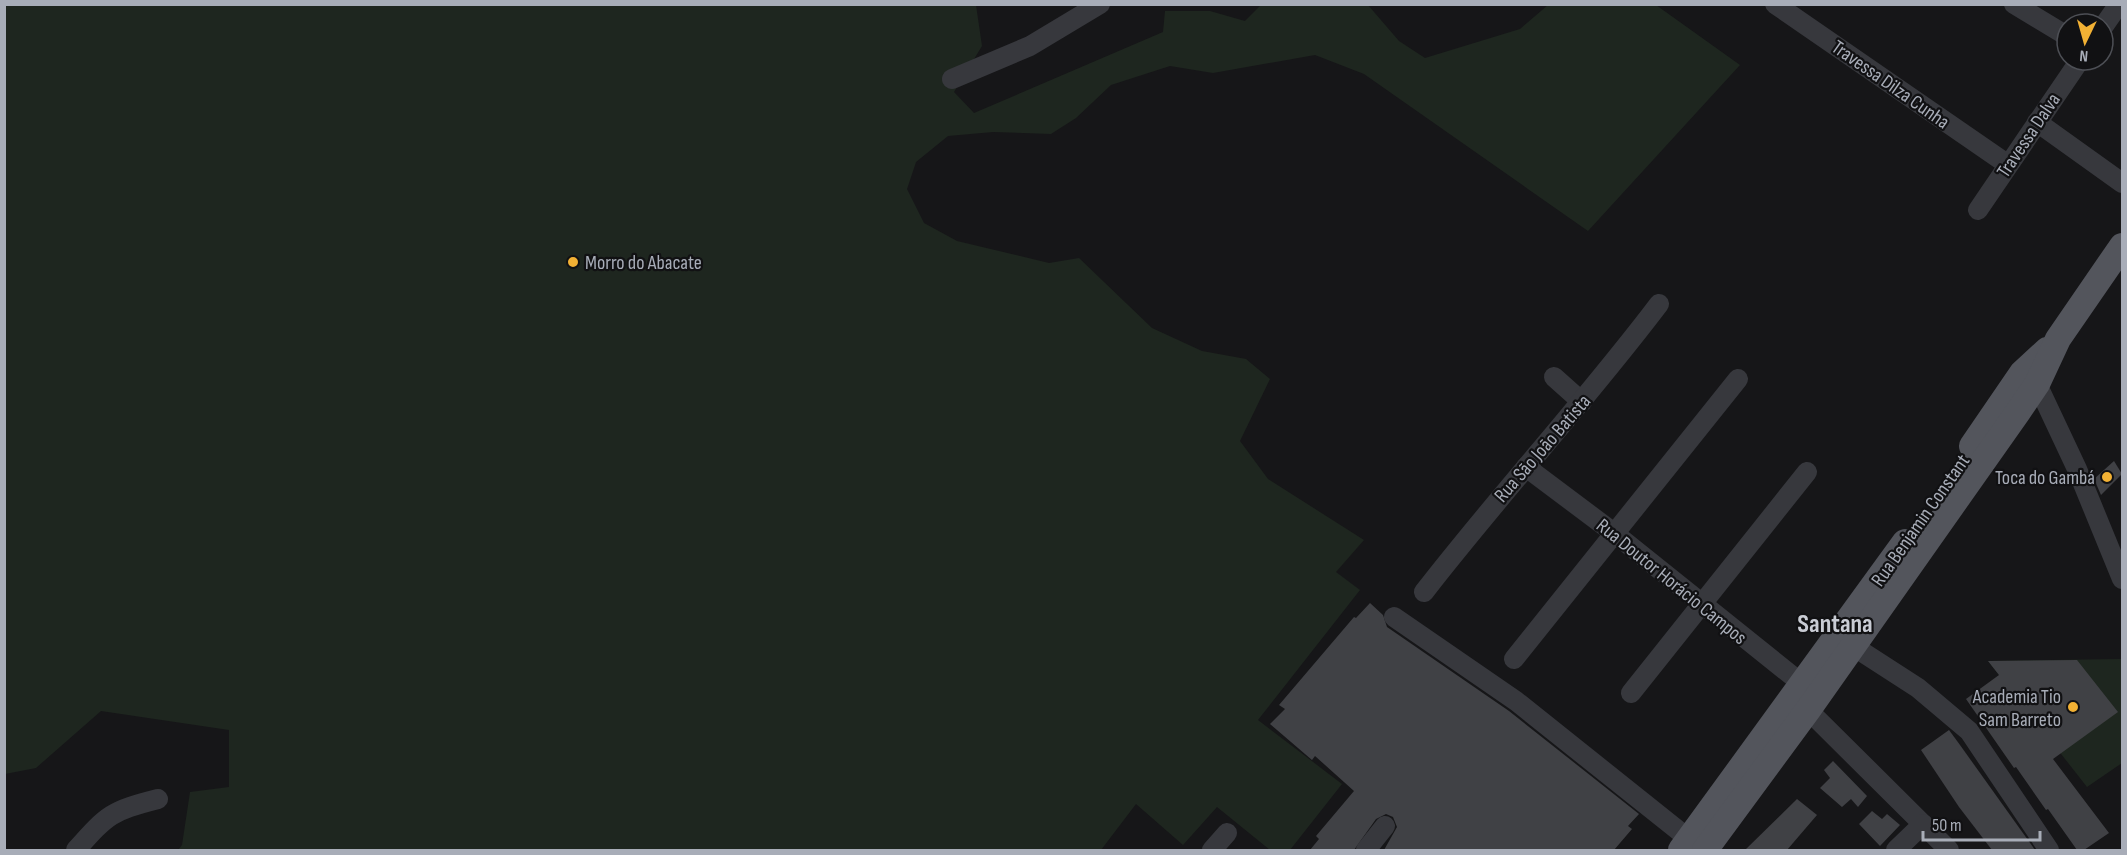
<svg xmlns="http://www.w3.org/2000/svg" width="2127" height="855" font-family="'Sofia Sans Condensed',sans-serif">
<rect width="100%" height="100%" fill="#161618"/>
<!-- green -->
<g fill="#1e261f">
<polygon points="5,5 976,5 982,46 954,92 974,113 1163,32 1165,11 1210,11 1245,21 1261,5 1368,5 1399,41 1425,58 1520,29 1548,5 1656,5 1740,65 1588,231 1364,74 1315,55 1213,73 1170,66 1111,85 1076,118 1051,134 993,132 948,136 916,162 907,189 924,223 957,241 1049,263 1079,258 1152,328 1202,351 1246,359 1270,379 1240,441 1268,479 1364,540 1336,572 1360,590 1258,720 1342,784 1290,850 1270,850 1217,807 1183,845 1136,804 1101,850 178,850 182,845 190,792 229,787 229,730 101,711 36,768 5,774"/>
<polygon points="2122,659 2122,763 2087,787 1988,661"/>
</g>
<!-- building -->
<g fill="#404145">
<polygon points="2114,461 2122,474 2101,495 2094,479"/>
<polygon points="1370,603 1383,615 1387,627 1509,711 1639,814 1628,826 1632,829 1614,850 1384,850 1397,827 1393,817 1386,814 1376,819 1354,850 1310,850 1319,839 1316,836 1354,791 1315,756 1312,760 1270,724 1285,709 1279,705 1354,617 1356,618"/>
<polygon points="2077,660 2118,712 2053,759 2109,833 2084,850 2077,850 2048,809 2046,810 2016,767 2014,768 1966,699 1999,675 1988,661"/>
<polygon points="1949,730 1960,745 2035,850 1992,850 1959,807 1921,750"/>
<polygon points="1833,761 1867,796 1858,807 1851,799 1842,807 1820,788 1830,778 1824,770"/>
<polygon points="1797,799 1817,815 1787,850 1745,850"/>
<polygon points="1872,811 1882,819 1887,814 1900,825 1880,846 1859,824"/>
</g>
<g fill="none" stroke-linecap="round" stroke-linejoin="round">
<!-- minor -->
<g stroke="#37383d" stroke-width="20">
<polyline points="1775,4 2007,164"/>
<polyline points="2014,4 2067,36"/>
<polyline points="2103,27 2119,4"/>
<polyline points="952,79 1030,46 1100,4"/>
<polyline points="2037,122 2122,183"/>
<polyline points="1978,210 2080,60"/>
<polyline points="1554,377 1582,402"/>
<polyline points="2029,378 2037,384 2077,469 2122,579"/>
<polyline points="1526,467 1614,533 1811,691"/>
<path d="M1424,592C1500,494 1584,403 1659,304"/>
<polyline points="1394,617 1516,701 1699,847"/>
<polyline points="1853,646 1918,688 1969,731 2049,850"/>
<polyline points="1514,659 1738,379"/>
<polyline points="1631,693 1807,472"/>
<polyline points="1808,710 1949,850"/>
<path d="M76,850C108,814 111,811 158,799"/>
<polyline points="1212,850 1227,833"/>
<polyline points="1366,850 1385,826"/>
<polyline points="1896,850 1923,824"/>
</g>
<!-- major -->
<g stroke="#53555c" stroke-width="26">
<polyline points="1972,446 2022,373 2047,350"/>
<polyline points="1681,850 1905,542"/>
<polyline points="1705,850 1808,710 2018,412 2037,384 2058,339 2122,246"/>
</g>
</g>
<!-- markers -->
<g fill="#f2b134" stroke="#111113" stroke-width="2">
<circle cx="573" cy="262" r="6"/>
<circle cx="2107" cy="477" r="6"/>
<circle cx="2073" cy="707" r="6"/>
</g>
<g text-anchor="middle" stroke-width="4.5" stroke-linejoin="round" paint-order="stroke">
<!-- street labels -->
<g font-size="20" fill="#a8adb8" stroke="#111113">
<text transform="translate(1891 84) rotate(35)" y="7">Travessa Dilza Cunha</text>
<text transform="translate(2028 135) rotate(-56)" y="7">Travessa Dalva</text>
<text transform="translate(1542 448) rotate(-49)" y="7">Rua São João Batista</text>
<text transform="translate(1920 520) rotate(-55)" y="7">Rua Benjamin Constant</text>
<text transform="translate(1672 581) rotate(39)" y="7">Rua Doutor Horácio Campos</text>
</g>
<!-- poi labels -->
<g font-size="20" fill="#a8adb8" stroke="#111113" text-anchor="end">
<text x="585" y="269" text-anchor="start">Morro do Abacate</text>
<text x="2095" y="484">Toca do Gambá</text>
<text x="2061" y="703">Academia Tio<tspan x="2061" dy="23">Sam Barreto</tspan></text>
</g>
<!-- district labels -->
<g font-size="26" font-weight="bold" fill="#c9ccd4" stroke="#111113">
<text x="1835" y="632">Santana</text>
</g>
</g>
<!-- border -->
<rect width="2127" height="855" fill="none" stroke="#a8adb8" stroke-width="12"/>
<!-- north arrow -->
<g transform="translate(2085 42) rotate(185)"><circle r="28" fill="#111113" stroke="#4d4f55" stroke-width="1.5"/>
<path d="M0-4.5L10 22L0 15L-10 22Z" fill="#f2b134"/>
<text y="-9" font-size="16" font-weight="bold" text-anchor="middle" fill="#a8adb8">N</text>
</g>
<!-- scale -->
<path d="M1923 831v9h117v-9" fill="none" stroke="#a8adb8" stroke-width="3"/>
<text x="1932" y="831" font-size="18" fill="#a8adb8" stroke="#111113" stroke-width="4.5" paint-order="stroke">50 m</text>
</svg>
